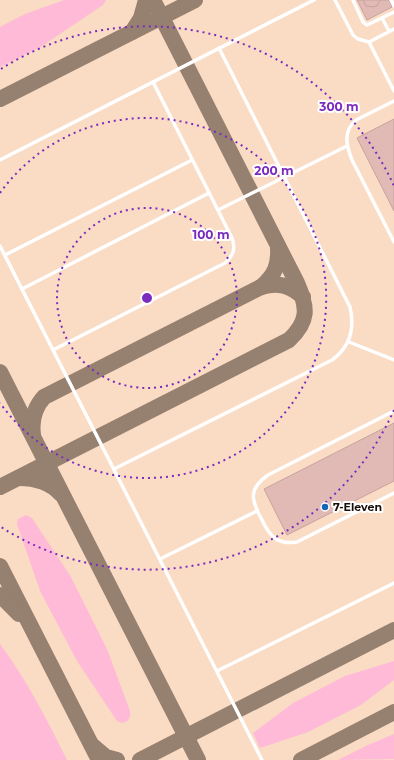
<svg xmlns="http://www.w3.org/2000/svg" width="394" height="760" font-family="Montserrat,sans-serif">
<rect width="100%" height="100%" fill="#fadbc4"/>
<!-- green -->
<g fill="#ffbad7">
<polygon points="64,0 106,0 103,5 42,46 0,67 0,27 25,14"/>
<path d="M26,515L32,518L71,577L107,649L130,711C131,718 129,721 122,723L117,721L77,661L40,591L17,524L18,519Z"/>
<path d="M0,644C27,680 47,720 67,760H0Z"/>
<polygon points="394,661 394,680 361,705 308,732 260,748 253,733 293,703 345,676"/>
<polygon points="394,734 394,759 338,760 368,745"/>
</g>
<g fill="none" stroke-linecap="round" stroke-linejoin="round">
<!-- taxiway -->
<g stroke="#968070" stroke-width="16">
<polyline points="132,32 141,18 146,0"/>
<polyline points="0,99 195,0"/>
<path d="M261,287C278,282 290,285 303,297"/>
<polyline points="0,372 198,760"/>
<path d="M33,435C31,420 34,408 44,397L261,287C275,275 279,265 278,247"/>
<path d="M19,478C34,478 50,482 61,494"/>
<path d="M0,487L289,340C309,321 308,308 297,283L153,0"/>
<polyline points="0,566 99,760"/>
<polyline points="0,595 19,614"/>
<polyline points="93,746 106,757 117,760"/>
<polyline points="140,760 394,630"/>
<polyline points="301,760 394,712"/>
</g>
</g>
<!-- building -->
<g fill="#e1bab5" stroke="#c8a29e">
<polygon points="357,0 389,0 392,7 367,20"/>
<polygon points="363,0 380,0 377,6 372,7 366,6"/>
<polygon points="394,119 394,211 357,138"/>
<polygon points="394,423 394,481 287,535 264,489"/>
</g>
<g fill="none" stroke-linecap="round" stroke-linejoin="round">
<!-- lane -->
<g stroke="#fff" stroke-width="3.5">
<polyline points="335,0 353,35 358,39 369,42 394,91"/>
<polyline points="353,0 363,22 367,25 394,12"/>
<polyline points="391,0 394,6"/>
<polyline points="382,18 389,31"/>
<polyline points="369,42 394,29"/>
<path d="M394,101L356,120C343,131 346,145 352,160L394,242"/>
<polyline points="0,160 314,0"/>
<polyline points="218,210 347,146"/>
<polyline points="0,246 262,760"/>
<polyline points="5,255 192,160"/>
<polyline points="22,289 209,193"/>
<polyline points="349,342 394,360"/>
<path d="M53,350L225,263C233,256 236,249 232,238L153,82"/>
<path d="M394,411L268,475C248,489 251,500 262,520C270,537 278,545 297,542L394,493"/>
<path d="M114,469L332,360C350,347 355,329 350,307L219,48"/>
<polyline points="160,559 257,511"/>
<polyline points="217,671 394,583"/>
</g>
</g>
<!-- distance rings -->
<g fill="none" stroke="#7b2cbf" stroke-width="2" stroke-dasharray="2 4">
<circle cx="147" cy="298" r="90"/>
<path d="M0 193A180 180 0 1 1 0 403"/>
<path d="M394 410A271 271 0 0 1 1 527M1 69A271 271 0 0 1 394 186"/>
</g>
<!-- markers -->
<circle fill="#1566b5" stroke="#fff" stroke-width="1.5" cx="325" cy="507" r="4"/>
<g text-anchor="middle" stroke-width="4" stroke-linejoin="round" paint-order="stroke">
<!-- poi labels -->
<g font-size="11" font-weight="bold" fill="#170d06" stroke="#fff" text-anchor="start">
<text x="333" y="511">7-Eleven</text>
</g>
</g>
<circle cx="147" cy="298" r="6" fill="#7b2cbf" stroke="#fff" stroke-width="2"/>
<g font-size="12" text-anchor="middle" font-weight="bold" fill="#7b2cbf" stroke="#fff" stroke-width="4" stroke-linejoin="round" paint-order="stroke">
<text x="339" y="111">300 m</text>
<text x="274" y="175">200 m</text>
<text x="211" y="239">100 m</text>
</g>
</svg>
